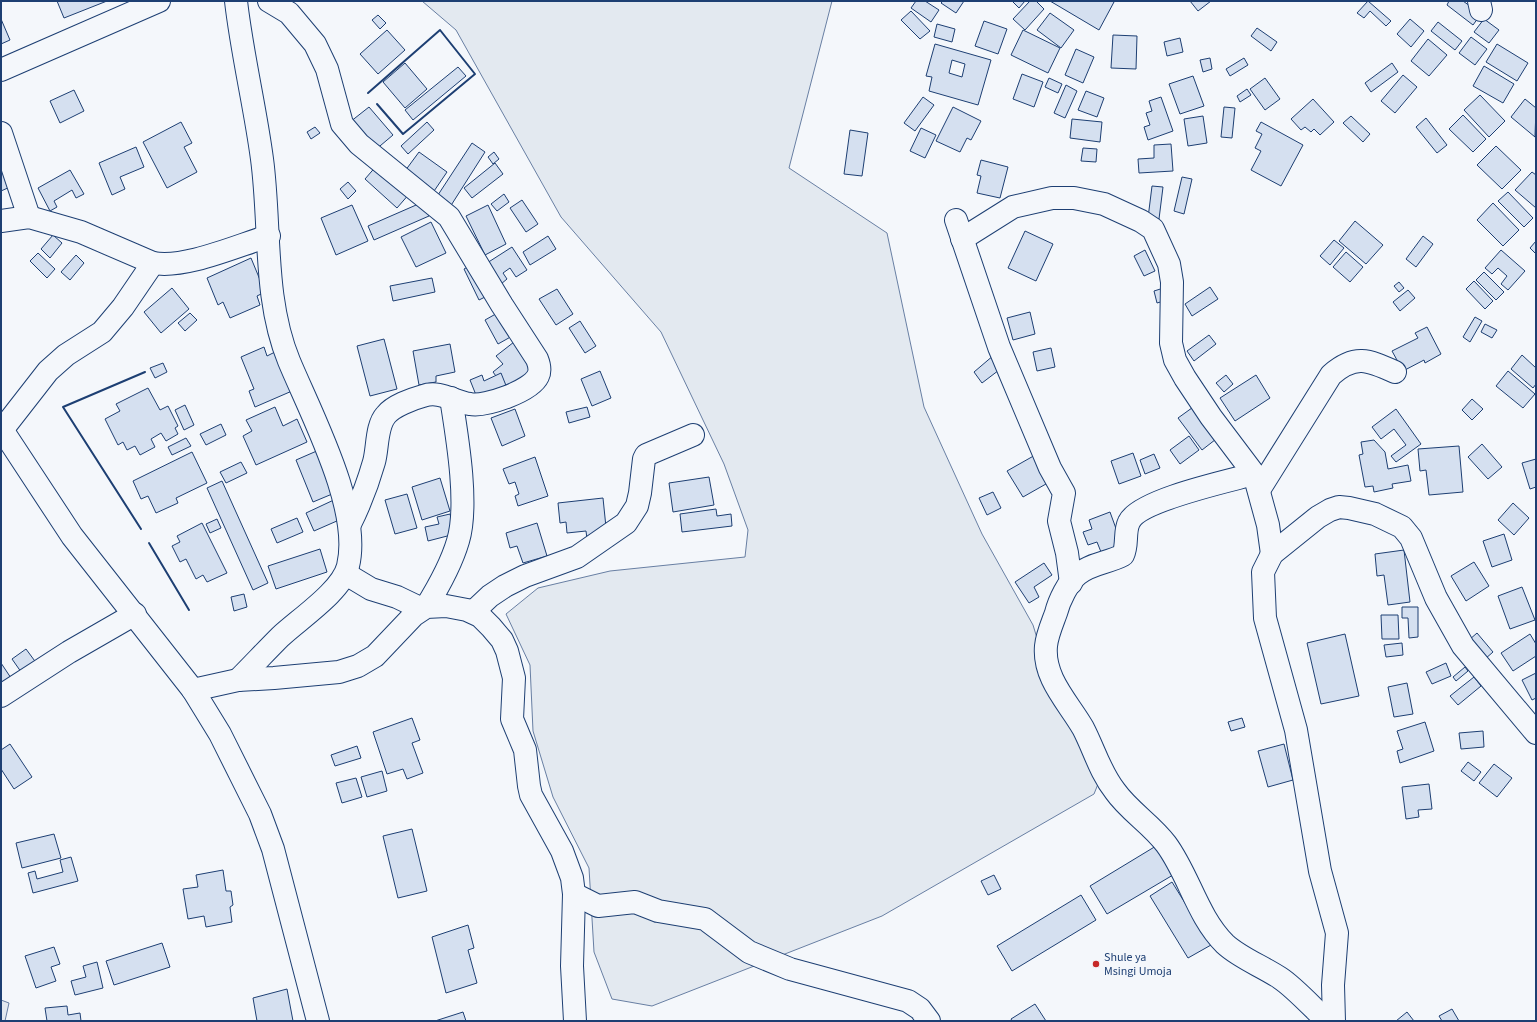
<svg xmlns="http://www.w3.org/2000/svg" width="1537" height="1022" font-family="'Source Sans 3',sans-serif">
<rect width="100%" height="100%" fill="#f4f7fb"/>
<!-- green -->
<g fill="#e3e9f0" stroke="#687fa3">
<polygon points="422,1 832,1 789,168 887,233 924,407 982,534 1033,625 1056,700 1102,774 1094,794 882,916 652,1006 612,999 594,952 589,868 553,797 533,731 530,665 506,614 538,588 610,571 745,557 748,530 724,464 661,332 561,217 456,30"/>
<polygon points="1,1000 9,1003 5,1021 1,1021"/>
</g>
<!-- building -->
<g fill="#d5e0f0" stroke="#1d3f73" fill-rule="evenodd">
<polygon points="57,1 107,1 64,18"/>
<polygon points="916,1 925,1 939,10 931,22 911,8"/>
<polygon points="943,1 964,1 956,13 941,3"/>
<polygon points="1012,1 1025,1 1019,8"/>
<polygon points="1030,1 1036,1 1044,9 1025,30 1013,19"/>
<polygon points="1050,1 1112,1 1114,2 1099,30"/>
<polygon points="1190,1 1211,1 1198,11"/>
<polygon points="1368,1 1391,21 1386,26 1370,11 1364,18 1357,13"/>
<polygon points="1449,1 1463,1 1481,14 1473,25 1447,5"/>
<polygon points="911,11 930,31 920,39 901,20"/>
<polygon points="1050,13 1074,30 1061,48 1037,30"/>
<polygon points="378,15 386,23 380,29 372,20"/>
<polygon points="1,19 10,40 1,44"/>
<polygon points="1410,19 1424,31 1411,47 1397,34"/>
<polygon points="1484,19 1499,30 1489,43 1474,32"/>
<polygon points="984,21 1007,29 998,54 975,46"/>
<polygon points="1438,22 1462,41 1455,50 1431,31"/>
<polygon points="937,24 955,29 952,42 934,37"/>
<polygon points="1257,28 1277,42 1271,51 1251,36"/>
<polygon points="387,30 405,50 378,74 360,54"/>
<polygon points="1023,30 1060,48 1048,73 1011,55"/>
<polygon points="1113,35 1137,36 1136,69 1111,68"/>
<polygon points="1471,37 1487,49 1475,65 1459,53"/>
<polygon points="1180,38 1183,52 1167,56 1164,42"/>
<polygon points="1428,39 1447,55 1429,76 1411,61"/>
<path d="M935,44L991,60L978,105L929,91L932,77L926,76ZM952,60L965,64L962,77L949,73Z"/>
<polygon points="1497,44 1528,63 1517,81 1486,62"/>
<polygon points="1076,49 1094,57 1083,83 1065,75"/>
<polygon points="1210,58 1212,69 1203,72 1200,60"/>
<polygon points="1244,58 1248,65 1230,76 1226,69"/>
<polygon points="405,63 427,89 405,108 383,82"/>
<polygon points="1392,63 1398,72 1371,92 1365,83"/>
<polygon points="1484,66 1514,84 1503,103 1473,86"/>
<polygon points="458,67 466,76 413,120 405,110"/>
<polygon points="1022,74 1043,82 1034,107 1013,99"/>
<polygon points="1403,75 1417,87 1395,113 1381,101"/>
<polygon points="1193,76 1204,106 1180,114 1169,84"/>
<polygon points="1049,78 1062,84 1058,93 1045,87"/>
<polygon points="1265,78 1280,99 1265,110 1250,89"/>
<polygon points="1066,85 1077,91 1065,118 1054,113"/>
<polygon points="1247,89 1251,95 1240,102 1237,96"/>
<polygon points="74,90 84,111 60,123 50,101"/>
<polygon points="1086,91 1104,98 1097,117 1078,110"/>
<polygon points="1480,95 1505,121 1489,137 1464,110"/>
<polygon points="923,97 934,105 915,131 904,123"/>
<polygon points="1161,97 1173,131 1148,140 1144,127 1150,125 1146,113 1152,111 1149,101"/>
<polygon points="1313,99 1334,122 1320,135 1314,129 1311,132 1305,127 1301,130 1291,119"/>
<polygon points="1525,99 1536,108 1535,137 1511,117"/>
<polygon points="369,107 393,135 374,151 350,122"/>
<polygon points="953,107 981,121 971,140 967,138 960,152 936,141"/>
<polygon points="1224,107 1235,108 1232,138 1221,137"/>
<polygon points="1463,115 1486,139 1473,152 1449,129"/>
<polygon points="1203,116 1207,143 1188,146 1184,119"/>
<polygon points="1351,116 1370,134 1363,142 1343,123"/>
<polygon points="1426,118 1447,145 1437,153 1416,127"/>
<polygon points="1072,119 1102,122 1100,142 1070,138"/>
<polygon points="181,122 192,143 184,147 197,172 167,188 143,142"/>
<polygon points="427,122 434,130 408,154 401,146"/>
<polygon points="1261,122 1303,145 1281,186 1251,170 1261,151 1255,148 1262,134 1256,131"/>
<polygon points="315,127 320,133 311,139 307,132"/>
<polygon points="921,128 936,135 925,158 910,151"/>
<polygon points="850,130 868,133 862,176 844,174"/>
<polygon points="472,143 485,152 450,207 436,198"/>
<polygon points="1171,144 1173,171 1139,173 1138,159 1154,158 1154,145"/>
<polygon points="1496,146 1521,170 1502,189 1477,165"/>
<polygon points="136,147 144,167 120,177 125,189 112,195 99,163"/>
<polygon points="1083,148 1097,149 1096,162 1081,161"/>
<polygon points="419,152 447,172 430,197 405,171"/>
<polygon points="494,152 499,159 493,164 488,157"/>
<polygon points="981,160 1008,167 1000,198 977,193 981,176 977,175"/>
<polygon points="495,163 503,174 472,198 464,188"/>
<polygon points="378,164 410,193 397,208 365,179"/>
<polygon points="1,165 10,187 1,191"/>
<polygon points="70,170 84,194 76,198 72,190 54,201 57,207 50,211 38,188"/>
<polygon points="1532,172 1536,175 1536,208 1515,190"/>
<polygon points="1182,177 1192,179 1184,214 1174,211"/>
<polygon points="348,182 356,191 348,199 340,189"/>
<polygon points="1152,186 1163,187 1159,219 1148,218"/>
<polygon points="1508,192 1533,218 1524,227 1498,201"/>
<polygon points="504,194 509,202 497,211 491,204"/>
<polygon points="522,200 538,224 526,232 510,208"/>
<polygon points="423,202 429,216 374,240 368,226"/>
<polygon points="1493,203 1519,230 1503,246 1477,220"/>
<polygon points="352,205 368,241 336,255 321,218"/>
<polygon points="488,205 506,244 485,255 466,216"/>
<polygon points="1355,221 1383,245 1366,264 1339,241"/>
<polygon points="431,222 446,253 416,267 401,237"/>
<polygon points="1025,231 1053,244 1036,281 1008,268"/>
<polygon points="53,235 62,243 50,258 41,249"/>
<polygon points="548,236 556,249 530,265 523,252"/>
<polygon points="1423,236 1433,244 1416,267 1406,259"/>
<polygon points="1334,240 1344,248 1330,265 1320,256"/>
<polygon points="1536,241 1536,254 1530,248"/>
<polygon points="512,247 527,270 516,277 510,268 503,273 507,279 501,284 487,263"/>
<polygon points="1145,250 1155,271 1144,276 1134,256"/>
<polygon points="1501,250 1525,271 1508,290 1501,284 1507,276 1498,268 1492,274 1485,268"/>
<polygon points="1346,252 1363,267 1350,282 1333,267"/>
<polygon points="38,253 55,269 47,278 30,261"/>
<polygon points="76,255 84,263 70,280 61,272"/>
<polygon points="251,258 265,292 257,296 260,305 230,318 223,302 218,305 207,278"/>
<polygon points="473,264 489,295 479,300 464,269"/>
<polygon points="1484,272 1504,292 1496,300 1476,280"/>
<polygon points="432,278 435,292 393,301 390,286"/>
<polygon points="1474,281 1493,301 1485,309 1466,289"/>
<polygon points="1399,282 1404,288 1399,292 1394,286"/>
<polygon points="1170,286 1174,298 1157,303 1154,291"/>
<polygon points="1210,287 1218,299 1192,316 1185,304"/>
<polygon points="172,288 189,309 161,333 144,312"/>
<polygon points="557,289 573,314 556,325 539,299"/>
<polygon points="1408,290 1415,298 1400,311 1393,302"/>
<polygon points="501,311 514,335 498,344 485,320"/>
<polygon points="1030,312 1035,334 1013,340 1007,318"/>
<polygon points="190,313 197,320 185,331 178,323"/>
<polygon points="1475,317 1482,321 1470,342 1463,337"/>
<polygon points="580,321 596,346 585,353 569,328"/>
<polygon points="1485,324 1497,330 1492,338 1481,332"/>
<polygon points="1427,327 1441,354 1425,363 1424,360 1403,371 1392,351 1418,338 1415,333"/>
<polygon points="1209,335 1216,344 1194,361 1187,351"/>
<polygon points="384,339 397,389 370,396 357,346"/>
<polygon points="514,342 535,370 507,391 493,372 503,364 496,356"/>
<polygon points="450,344 455,372 436,376 436,382 419,385 413,351"/>
<polygon points="264,347 267,356 275,352 292,391 255,407 249,391 254,389 241,357"/>
<polygon points="1051,348 1055,367 1037,371 1033,352"/>
<polygon points="994,355 1003,367 982,383 974,372"/>
<polygon points="1522,355 1536,368 1536,384 1533,388 1511,369"/>
<polygon points="163,363 167,372 155,378 150,368"/>
<polygon points="600,371 611,398 592,406 581,379"/>
<polygon points="1508,371 1535,394 1523,408 1496,386"/>
<polygon points="501,373 509,393 480,405 470,380 482,375 484,381"/>
<polygon points="1226,375 1233,384 1224,392 1216,383"/>
<polygon points="1256,375 1270,398 1235,421 1220,398"/>
<polygon points="148,388 160,410 168,406 178,426 175,428 178,434 166,441 161,433 151,439 155,447 140,455 135,446 127,450 123,442 118,445 105,419 120,411 116,404"/>
<polygon points="1472,399 1483,409 1472,420 1462,410"/>
<polygon points="185,405 194,425 184,430 175,410"/>
<polygon points="1196,405 1220,436 1202,450 1178,418"/>
<polygon points="275,407 283,426 297,419 307,442 256,465 243,436 252,431 246,420"/>
<polygon points="587,407 590,417 569,423 566,412"/>
<polygon points="515,409 525,436 502,446 491,418"/>
<polygon points="1396,409 1421,444 1396,462 1391,456 1406,445 1394,429 1381,439 1372,427"/>
<polygon points="221,424 226,435 206,445 200,434"/>
<polygon points="1189,436 1199,450 1180,464 1170,450"/>
<polygon points="186,438 191,446 172,455 168,447"/>
<polygon points="1374,440 1385,452 1388,469 1408,465 1411,481 1392,484 1393,488 1374,492 1373,486 1365,487 1359,455 1363,454 1361,442"/>
<polygon points="1482,444 1502,467 1488,479 1468,457"/>
<polygon points="1459,446 1463,492 1429,495 1426,470 1420,471 1418,449"/>
<polygon points="319,450 337,492 313,502 296,460"/>
<polygon points="192,452 207,483 176,498 178,503 156,513 148,496 141,499 133,481"/>
<polygon points="1133,453 1141,476 1119,484 1111,461"/>
<polygon points="1037,454 1053,480 1023,497 1007,471"/>
<polygon points="1154,454 1160,468 1145,474 1140,460"/>
<polygon points="535,457 548,496 518,506 515,496 519,494 515,482 509,484 503,469"/>
<polygon points="1536,459 1536,487 1530,489 1522,463"/>
<polygon points="241,462 247,473 226,483 220,472"/>
<polygon points="709,477 714,505 673,512 669,483"/>
<polygon points="440,478 450,511 422,520 412,487"/>
<polygon points="222,481 268,583 253,590 207,488"/>
<polygon points="993,492 1001,508 987,515 979,498"/>
<polygon points="407,494 417,528 395,534 385,500"/>
<polygon points="338,498 346,517 314,531 306,513"/>
<polygon points="603,498 607,537 587,539 586,531 567,533 566,522 560,523 558,503"/>
<polygon points="1513,503 1529,518 1514,535 1498,520"/>
<polygon points="716,509 717,516 731,514 732,526 682,532 680,514"/>
<polygon points="1110,512 1122,545 1101,552 1097,542 1088,545 1083,532 1092,529 1089,520"/>
<polygon points="450,514 455,534 428,541 425,527 439,524 437,517"/>
<polygon points="297,518 303,532 277,543 271,529"/>
<polygon points="217,519 221,528 210,533 206,524"/>
<polygon points="202,523 227,573 207,582 203,575 196,579 186,559 180,562 172,546 180,542 177,536"/>
<polygon points="537,523 547,556 523,563 517,546 510,548 506,533"/>
<polygon points="1504,534 1512,560 1492,567 1483,541"/>
<polygon points="320,549 327,572 276,589 268,566"/>
<polygon points="1404,550 1410,602 1388,605 1384,575 1377,576 1375,554"/>
<polygon points="1474,562 1489,586 1466,601 1451,576"/>
<polygon points="1044,563 1052,575 1034,587 1039,597 1029,603 1015,582"/>
<polygon points="1522,587 1535,620 1510,629 1498,596"/>
<polygon points="244,594 247,607 234,611 231,597"/>
<polygon points="1402,607 1418,607 1418,637 1409,638 1408,618 1402,618"/>
<polygon points="1381,615 1398,615 1399,639 1382,639"/>
<polygon points="1477,633 1493,652 1485,659 1469,640"/>
<polygon points="1345,634 1359,696 1321,704 1307,643"/>
<polygon points="1530,634 1536,644 1536,656 1513,671 1501,653"/>
<polygon points="1402,643 1403,655 1386,657 1384,645"/>
<polygon points="26,649 40,668 26,679 12,659"/>
<polygon points="1,663 13,681 1,689"/>
<polygon points="1446,663 1451,676 1432,684 1426,672"/>
<polygon points="1465,667 1468,671 1456,681 1453,677"/>
<polygon points="1536,673 1536,698 1532,700 1522,680"/>
<polygon points="1474,677 1481,686 1458,705 1450,696"/>
<polygon points="1407,683 1413,714 1394,717 1388,687"/>
<polygon points="412,718 420,740 412,743 423,773 407,779 403,769 387,774 373,732"/>
<polygon points="1242,718 1245,727 1231,731 1228,722"/>
<polygon points="1425,722 1434,751 1400,763 1397,751 1403,749 1397,731"/>
<polygon points="1483,731 1484,747 1461,749 1459,733"/>
<polygon points="10,744 32,777 14,789 1,769 1,750"/>
<polygon points="1284,744 1293,780 1268,787 1258,751"/>
<polygon points="357,746 361,758 335,766 331,755"/>
<polygon points="1468,762 1481,772 1474,781 1461,771"/>
<polygon points="1494,764 1512,778 1497,797 1479,783"/>
<polygon points="382,771 387,791 367,797 361,777"/>
<polygon points="356,778 362,797 342,803 336,783"/>
<polygon points="1429,784 1432,809 1418,810 1419,817 1406,819 1402,787"/>
<polygon points="412,829 427,891 398,898 383,836"/>
<polygon points="54,834 61,858 22,868 16,843"/>
<polygon points="1156,846 1173,875 1107,914 1090,886"/>
<polygon points="71,857 78,881 33,893 28,873 35,871 37,879 63,872 60,860"/>
<polygon points="223,870 226,891 231,891 233,905 230,907 232,922 206,927 204,916 188,919 183,889 198,887 196,875"/>
<polygon points="994,875 1001,889 988,895 981,881"/>
<polygon points="1172,882 1211,945 1188,958 1150,896"/>
<polygon points="1081,895 1096,920 1012,971 997,946"/>
<polygon points="468,925 474,948 468,950 477,983 446,993 432,937"/>
<polygon points="162,943 170,967 114,985 106,961"/>
<polygon points="54,947 60,964 51,967 56,981 36,988 25,956"/>
<polygon points="97,962 103,988 75,995 71,981 86,977 83,966"/>
<polygon points="287,989 293,1021 257,1021 253,998"/>
<polygon points="1035,1004 1046,1021 1012,1021 1011,1019"/>
<polygon points="67,1006 68,1015 80,1013 81,1021 47,1021 45,1008"/>
<polygon points="1452,1009 1459,1021 1442,1021 1439,1016"/>
<polygon points="463,1012 466,1021 435,1021"/>
<polygon points="1407,1012 1414,1021 1396,1021"/>
</g>
<g fill="none" stroke-linecap="round" stroke-linejoin="round">
<!-- minor casing -->
<g stroke="#1d3f73" stroke-width="24">
<g id="minor">
<path d="M236,1C242,54 255,106 262,159C271,226 263,298 289,361C311,414 362,509 348,566C342,591 299,619 280,637C266,651 252,666 238,680"/>
<path d="M269,1L289,13L315,44L327,69L342,124L359,144L449,217L502,305L537,359C539,364 541,370 538,376C531,391 486,407 470,404C454,402 440,390 423,396C412,399 393,406 386,415C376,426 378,448 374,462C368,483 360,504 350,524"/>
<polyline points="1479,1 1481,10"/>
<polyline points="1,70 159,1"/>
<polyline points="1,133 29,217"/>
<polyline points="956,220 999,347 1050,468 1064,493 1059,521 1067,553 1071,583"/>
<path d="M1,221L29,217L81,232L153,263C185,269 236,246 269,236"/>
<polyline points="962,239 1013,207 1052,198 1074,198 1104,204 1141,221 1153,229 1169,264 1172,282 1171,343 1175,360 1185,378 1211,417 1254,474 1268,525 1272,554"/>
<polyline points="1,428 72,536 193,690 220,734 260,814 273,849 318,1021"/>
<polyline points="2,430 48,371 66,355 102,332 123,307 153,263"/>
<path d="M1254,474C1229,481 1139,500 1129,522C1124,532 1128,545 1123,555C1108,563 1092,563 1078,574C1068,582 1059,601 1056,613C1052,624 1047,635 1046,646C1043,678 1068,702 1083,728C1094,749 1100,772 1115,791C1129,811 1151,824 1166,844C1189,875 1197,916 1225,944C1240,958 1262,966 1280,978C1294,987 1314,1009 1327,1021"/>
<path d="M1259,490L1331,375C1355,354 1368,360 1395,372"/>
<polyline points="346,574 371,589 397,597 422,609"/>
<path d="M426,607C439,586 451,565 458,541C469,505 457,436 451,398"/>
<polyline points="473,612 490,596 505,586 525,576 577,557 626,523 637,506 640,493 644,459 646,455 693,435"/>
<polyline points="193,690 238,680 274,678 339,672 358,666 375,656 414,615 426,607 446,606 467,610 480,616 491,627 502,640 507,651 514,678 512,719 525,750 529,786 531,795 562,851 572,878 574,894 572,966 575,1021"/>
<polyline points="1,696 69,652 135,614"/>
<polyline points="574,894 598,906 635,902 658,911 705,919 749,952 790,969 908,1001 920,1009 929,1021"/>
<polyline points="1334,1021 1333,985 1337,933 1320,871 1296,730 1265,618 1263,572 1272,554 1318,517 1330,510 1339,507 1349,508 1375,514 1402,527 1411,538 1436,598 1463,646 1536,733"/>
</g>
</g>
<!-- minor -->
<use href="#minor" stroke="#f4f7fb" stroke-width="22"/>
<!-- wall -->
<g stroke="#1d3f73" stroke-width="2">
<polyline points="368,93 440,30 475,74 403,134 377,104"/>
<polyline points="141,529 63,407 145,372"/>
<polyline points="149,543 189,610"/>
</g>
</g>
<!-- markers -->
<circle fill="#c62828" stroke="#f4f7fb" stroke-width="1.5" cx="1096" cy="964" r="4"/>
<g text-anchor="middle" stroke-width="3" stroke-linejoin="round" paint-order="stroke">
<!-- poi labels -->
<g font-size="12" fill="#1d3f73" stroke="#f4f7fb" text-anchor="start">
<text x="1104" y="961">Shule ya<tspan x="1104" dy="14">Msingi Umoja</tspan></text>
</g>
</g>
<!-- border -->
<rect width="1537" height="1022" fill="none" stroke="#1d3f73" stroke-width="4"/>
</svg>
